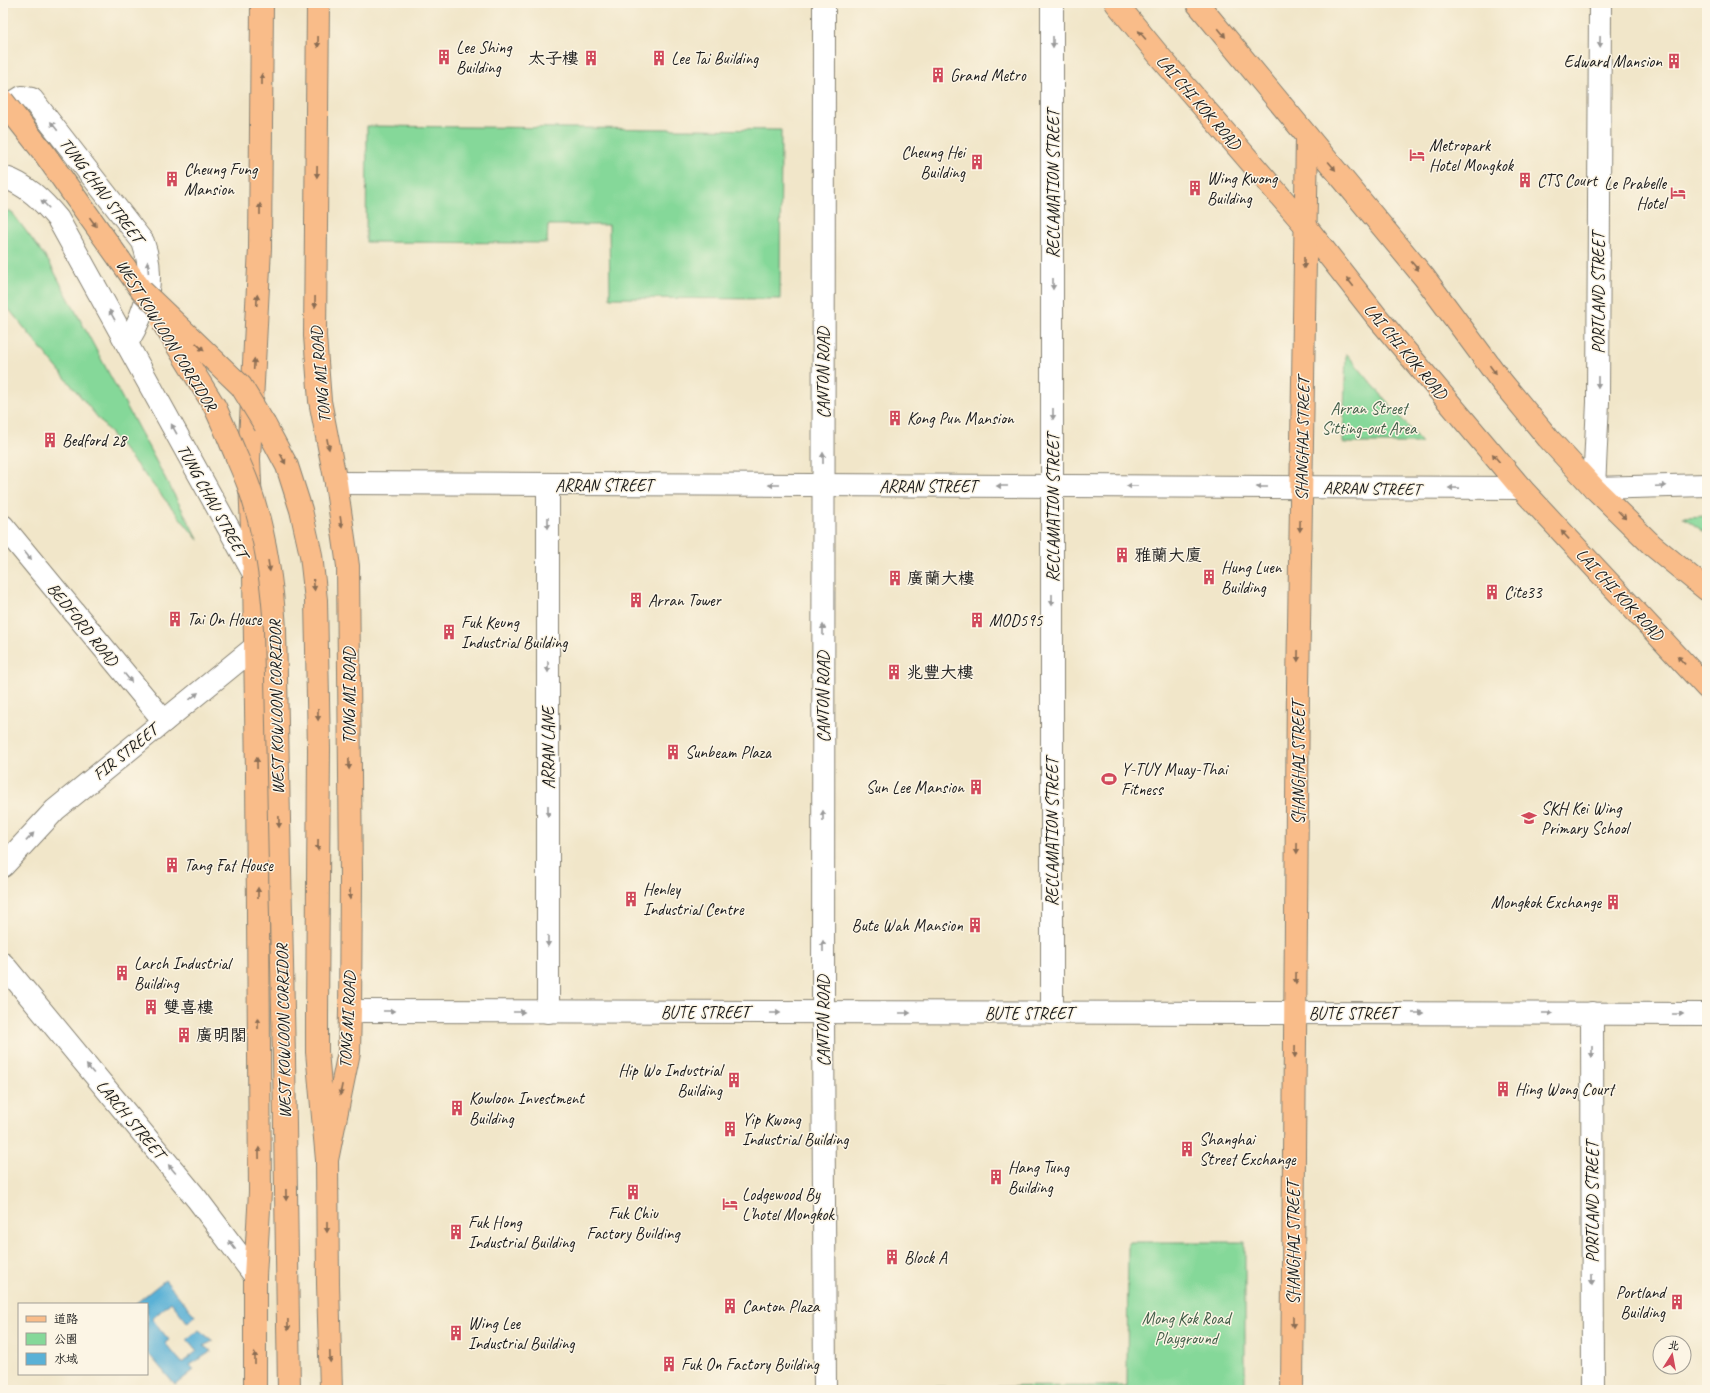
<svg xmlns="http://www.w3.org/2000/svg" width="1710" height="1393" font-family="Caveat,'LXGW WenKai TC',sans-serif">
<rect width="100%" height="100%" fill="#fcf5e5"/>
<filter id="ink" filterUnits="userSpaceOnUse"><feTurbulence type="fractalNoise" baseFrequency=".025" numOctaves="2"/><feDisplacementMap in="SourceGraphic" scale="8" xChannelSelector="R" yChannelSelector="G"/><feConvolveMatrix kernelMatrix="1 2 1 2 8 2 1 2 1" color-interpolation-filters="sRGB"/></filter>
<filter id="wash" filterUnits="userSpaceOnUse"><feTurbulence type="fractalNoise" baseFrequency=".012" numOctaves="4" result="noise"/><feDisplacementMap in="SourceGraphic" scale="16" xChannelSelector="R" yChannelSelector="G"/><feGaussianBlur stdDeviation="0.9" result="paint"/><feColorMatrix in="noise" values="0 0 0 0 0 0 0 0 0 0 0 0 0 0 0 0 0 1.4 0 .05"/><feComposite in="paint" operator="in"/></filter>
<g filter="url(#wash)">
<rect width="100%" height="100%" fill="#f1e6c9"/>
<!-- green -->
<g fill="#85d899" stroke="#507a5a">
<polygon points="367,126 781,130 780,299 610,298 609,225 548,225 547,243 366,242"/>
<polygon points="3,211 11,211 49,262 199,541 3,302"/>
<polygon points="1346,353 1422,443 1343,443"/>
<polygon points="1707,516 1707,534 1683,517"/>
<polygon points="1128,1242 1245,1242 1245,1390 897,1390 897,1387 1127,1386"/>
</g>
<!-- water -->
<polygon fill="#5ab1d6" stroke="#3b6679" points="165,1280 195,1316 188,1323 171,1302 152,1319 169,1340 165,1343 182,1363 197,1351 187,1339 199,1330 213,1341 203,1346 212,1351 190,1365 194,1370 175,1385 147,1352 147,1304 135,1304"/>
</g>
<g filter="url(#ink)">
<g fill="none" stroke-linecap="round" stroke-linejoin="round">
<!-- minor casing -->
<g stroke="#868172" stroke-width="24">
<g id="minor">
<polyline points="824,3 823,1013 825,1390"/>
<polyline points="1600,3 1598,402 1594,488 1707,485"/>
<path d="M3,109L22,97L32,99L143,242C156,279 147,310 127,343"/>
<path d="M3,177C26,184 43,201 58,219L254,574"/>
<polyline points="336,483 1521,488"/>
<polyline points="3,526 164,721"/>
<polyline points="3,866 55,810 255,647"/>
<polyline points="3,964 197,1199 255,1276"/>
<polyline points="350,1011 1707,1014"/>
<polyline points="548,1012 548,484"/>
<polyline points="1052,1013 1052,3"/>
<polyline points="1592,1013 1593,1390"/>
</g>
</g>
<!-- major casing -->
<g stroke="#868172" stroke-width="24">
<g id="major">
<polyline points="318,3 315,336 320,401 336,483 348,566 351,879 350,1011 349,1052 327,1160 328,1284 331,1390"/>
<polyline points="1116,3 1161,58 1304,224 1377,317 1521,488 1707,688"/>
<polyline points="1197,3 1424,277 1501,381 1548,438 1594,488 1652,545 1707,590"/>
<polyline points="255,1390 255,1276 260,1192 257,775 254,574 249,459 260,248 262,3"/>
<polyline points="1292,1390 1298,686 1307,136"/>
</g>
</g>
<!-- highway casing -->
<g stroke="#868172" stroke-width="24">
<g id="highway">
<polyline points="120,260 142,291"/>
<polyline points="215,407 228,436"/>
<polyline points="265,425 287,466 301,510 311,555 316,600 319,749 317,1016 317,1052 327,1160"/>
<polyline points="284,1058 289,1390"/>
</g>
</g>
<!-- minor -->
<use href="#minor" stroke="#fff" stroke-width="22"/>
<!-- major -->
<use href="#major" stroke="#f9bc89" stroke-width="22"/>
<!-- highway -->
<use href="#highway" stroke="#f9bc89" stroke-width="22"/>
<!-- highway-bridge casing -->
<g stroke="#868172" stroke-width="24" stroke-linecap="butt">
<g id="highway-bridge">
<polyline points="3,101 44,153 120,260"/>
<polyline points="142,291 241,386 265,425"/>
<polyline points="163,323 215,407"/>
<path d="M228,436C234,452 242,468 248,484C265,530 272,580 275,629L284,1058"/>
</g>
</g>
<!-- highway-bridge -->
<use href="#highway-bridge" stroke="#f9bc89" stroke-width="22"/>
</g>
<!-- one-way arrows -->
<defs><path id="oneway-solid" d="M-6-.8H1V-3.2L6.5 0L1 3.2V.8H-6Z"/></defs>
<g fill="#8a6c52">
<use href="#oneway-solid" transform="translate(1222 33) rotate(51)"/>
<use href="#oneway-solid" transform="translate(1142 35) rotate(-131)"/>
<use href="#oneway-solid" transform="translate(318 42) rotate(91)"/>
<use href="#oneway-solid" transform="translate(262 79) rotate(-90)"/>
<use href="#oneway-solid" transform="translate(1332 166) rotate(50)"/>
<use href="#oneway-solid" transform="translate(317 172) rotate(91)"/>
<use href="#oneway-solid" transform="translate(260 209) rotate(-90)"/>
<use href="#oneway-solid" transform="translate(93 222) rotate(54)"/>
<use href="#oneway-solid" transform="translate(1304 263) rotate(90)"/>
<use href="#oneway-solid" transform="translate(1415 266) rotate(50)"/>
<use href="#oneway-solid" transform="translate(1350 282) rotate(-128)"/>
<use href="#oneway-solid" transform="translate(257 300) rotate(-87)"/>
<use href="#oneway-solid" transform="translate(315 302) rotate(91)"/>
<use href="#oneway-solid" transform="translate(200 347) rotate(44)"/>
<use href="#oneway-solid" transform="translate(254 364) rotate(-87)"/>
<use href="#oneway-solid" transform="translate(1493 370) rotate(54)"/>
<use href="#oneway-solid" transform="translate(328 444) rotate(79)"/>
<use href="#oneway-solid" transform="translate(1496 458) rotate(-130)"/>
<use href="#oneway-solid" transform="translate(283 459) rotate(62)"/>
<use href="#oneway-solid" transform="translate(1622 515) rotate(45)"/>
<use href="#oneway-solid" transform="translate(341 522) rotate(82)"/>
<use href="#oneway-solid" transform="translate(1300 526) rotate(91)"/>
<use href="#oneway-solid" transform="translate(1565 535) rotate(-133)"/>
<use href="#oneway-solid" transform="translate(269 566) rotate(81)"/>
<use href="#oneway-solid" transform="translate(314 585) rotate(84)"/>
<use href="#oneway-solid" transform="translate(1298 656) rotate(91)"/>
<use href="#oneway-solid" transform="translate(1681 660) rotate(-133)"/>
<use href="#oneway-solid" transform="translate(318 715) rotate(89)"/>
<use href="#oneway-solid" transform="translate(257 763) rotate(-91)"/>
<use href="#oneway-solid" transform="translate(349 764) rotate(89)"/>
<use href="#oneway-solid" transform="translate(279 822) rotate(89)"/>
<use href="#oneway-solid" transform="translate(318 845) rotate(91)"/>
<use href="#oneway-solid" transform="translate(1297 848) rotate(91)"/>
<use href="#oneway-solid" transform="translate(258 893) rotate(-90)"/>
<use href="#oneway-solid" transform="translate(350 894) rotate(91)"/>
<use href="#oneway-solid" transform="translate(1296 978) rotate(91)"/>
<use href="#oneway-solid" transform="translate(258 1023) rotate(-90)"/>
<use href="#oneway-solid" transform="translate(1295 1052) rotate(91)"/>
<use href="#oneway-solid" transform="translate(341 1090) rotate(101)"/>
<use href="#oneway-solid" transform="translate(259 1153) rotate(-91)"/>
<use href="#oneway-solid" transform="translate(286 1195) rotate(89)"/>
<use href="#oneway-solid" transform="translate(327 1227) rotate(90)"/>
<use href="#oneway-solid" transform="translate(1293 1322) rotate(90)"/>
<use href="#oneway-solid" transform="translate(288 1325) rotate(89)"/>
<use href="#oneway-solid" transform="translate(330 1357) rotate(88)"/>
<use href="#oneway-solid" transform="translate(255 1358) rotate(-90)"/>
</g>
<g fill="#999">
<use href="#oneway-solid" transform="translate(1053 42) rotate(90)"/>
<use href="#oneway-solid" transform="translate(1600 42) rotate(91)"/>
<use href="#oneway-solid" transform="translate(54 126) rotate(-128)"/>
<use href="#oneway-solid" transform="translate(45 204) rotate(-135)"/>
<use href="#oneway-solid" transform="translate(148 267) rotate(-94)"/>
<use href="#oneway-solid" transform="translate(1053 284) rotate(90)"/>
<use href="#oneway-solid" transform="translate(112 315) rotate(-119)"/>
<use href="#oneway-solid" transform="translate(1598 382) rotate(90)"/>
<use href="#oneway-solid" transform="translate(1053 414) rotate(90)"/>
<use href="#oneway-solid" transform="translate(174 429) rotate(-119)"/>
<use href="#oneway-solid" transform="translate(823 458) rotate(-90)"/>
<use href="#oneway-solid" transform="translate(774 485) rotate(-180)"/>
<use href="#oneway-solid" transform="translate(1002 486) rotate(-180)"/>
<use href="#oneway-solid" transform="translate(1132 486) rotate(-180)"/>
<use href="#oneway-solid" transform="translate(1661 486) rotate(-2)"/>
<use href="#oneway-solid" transform="translate(1262 487) rotate(-180)"/>
<use href="#oneway-solid" transform="translate(1454 488) rotate(-179)"/>
<use href="#oneway-solid" transform="translate(548 523) rotate(90)"/>
<use href="#oneway-solid" transform="translate(28 556) rotate(51)"/>
<use href="#oneway-solid" transform="translate(1052 600) rotate(90)"/>
<use href="#oneway-solid" transform="translate(823 630) rotate(-90)"/>
<use href="#oneway-solid" transform="translate(548 667) rotate(90)"/>
<use href="#oneway-solid" transform="translate(128 678) rotate(51)"/>
<use href="#oneway-solid" transform="translate(194 696) rotate(-39)"/>
<use href="#oneway-solid" transform="translate(548 811) rotate(90)"/>
<use href="#oneway-solid" transform="translate(823 816) rotate(-90)"/>
<use href="#oneway-solid" transform="translate(30 837) rotate(-47)"/>
<use href="#oneway-solid" transform="translate(548 941) rotate(90)"/>
<use href="#oneway-solid" transform="translate(823 946) rotate(-90)"/>
<use href="#oneway-solid" transform="translate(389 1011)"/>
<use href="#oneway-solid" transform="translate(519 1012)"/>
<use href="#oneway-solid" transform="translate(775 1013)"/>
<use href="#oneway-solid" transform="translate(905 1013)"/>
<use href="#oneway-solid" transform="translate(1418 1013)"/>
<use href="#oneway-solid" transform="translate(1548 1013)"/>
<use href="#oneway-solid" transform="translate(1678 1014)"/>
<use href="#oneway-solid" transform="translate(1592 1052) rotate(90)"/>
<use href="#oneway-solid" transform="translate(90 1069) rotate(-130)"/>
<use href="#oneway-solid" transform="translate(172 1169) rotate(-130)"/>
<use href="#oneway-solid" transform="translate(232 1245) rotate(-127)"/>
<use href="#oneway-solid" transform="translate(1592 1280) rotate(90)"/>
</g>
</g>
<!-- icons -->
<defs>
<g id="building-bare" transform="scale(1.2)"><path d="M-4-6H4V6H1V3H-1V6H-4ZM-2.5-4.3h1.7v1.8h-1.7ZM.8-4.3h1.7v1.8H.8ZM-2.5-1h1.7V.8h-1.7ZM.8-1h1.7V.8H.8Z" fill="#d1495b" stroke="#fcf5e5" stroke-width="2.5" paint-order="stroke"/></g>
<g id="hotel-bare" transform="scale(1.2)"><path d="M-6-4.5h1.5V1H6V5H4.5V3h-9V5H-6ZM-4 0a1.8 1.8 0 1 1 3.6 0ZM.5 0V-2.5h3Q6-2.5 6 0Z" fill="#d1495b" stroke="#fcf5e5" stroke-width="2.5" paint-order="stroke"/></g>
<g id="stadium-bare" transform="scale(1.2)"><path d="M0-5a6.5 5 0 1 0 0 10a6.5 5 0 1 0 0-10ZM-3.5-1.8h7v3.6h-7Z" fill="#d1495b" stroke="#fcf5e5" stroke-width="2.5" paint-order="stroke"/></g>
<g id="school-bare" transform="scale(1.2)"><path d="M0-5L7-2L0 1L-7-2ZM-4 1L0 2.5L4 1V4Q0 6-4 4Z" fill="#d1495b" stroke="#fcf5e5" stroke-width="2.5" paint-order="stroke"/></g>
</defs>
<g fill-rule="evenodd">
<use href="#building-bare" x="444" y="57"/>
<use href="#building-bare" x="591" y="58"/>
<use href="#building-bare" x="659" y="58"/>
<use href="#building-bare" x="1674" y="61"/>
<use href="#building-bare" x="938" y="75"/>
<use href="#hotel-bare" x="1417" y="155"/>
<use href="#building-bare" x="977" y="162"/>
<use href="#building-bare" x="172" y="179"/>
<use href="#building-bare" x="1525" y="180"/>
<use href="#building-bare" x="1195" y="188"/>
<use href="#hotel-bare" x="1678" y="193"/>
<use href="#building-bare" x="895" y="418"/>
<use href="#building-bare" x="50" y="440"/>
<use href="#building-bare" x="1122" y="555"/>
<use href="#building-bare" x="1209" y="577"/>
<use href="#building-bare" x="895" y="578"/>
<use href="#building-bare" x="1492" y="592"/>
<use href="#building-bare" x="636" y="600"/>
<use href="#building-bare" x="175" y="619"/>
<use href="#building-bare" x="977" y="620"/>
<use href="#building-bare" x="449" y="632"/>
<use href="#building-bare" x="894" y="672"/>
<use href="#building-bare" x="673" y="752"/>
<use href="#stadium-bare" x="1109" y="779"/>
<use href="#building-bare" x="976" y="787"/>
<use href="#school-bare" x="1529" y="818"/>
<use href="#building-bare" x="172" y="865"/>
<use href="#building-bare" x="631" y="899"/>
<use href="#building-bare" x="1613" y="902"/>
<use href="#building-bare" x="975" y="925"/>
<use href="#building-bare" x="122" y="973"/>
<use href="#building-bare" x="151" y="1007"/>
<use href="#building-bare" x="184" y="1035"/>
<use href="#building-bare" x="734" y="1080"/>
<use href="#building-bare" x="1503" y="1089"/>
<use href="#building-bare" x="457" y="1108"/>
<use href="#building-bare" x="730" y="1129"/>
<use href="#building-bare" x="1187" y="1149"/>
<use href="#building-bare" x="996" y="1177"/>
<use href="#building-bare" x="633" y="1192"/>
<use href="#hotel-bare" x="730" y="1204"/>
<use href="#building-bare" x="456" y="1232"/>
<use href="#building-bare" x="892" y="1257"/>
<use href="#building-bare" x="1677" y="1302"/>
<use href="#building-bare" x="730" y="1306"/>
<use href="#building-bare" x="456" y="1333"/>
<use href="#building-bare" x="669" y="1364"/>
</g>
<g text-anchor="middle" stroke-width="3" stroke-linejoin="round" paint-order="stroke">
<!-- poi labels -->
<g font-size="17" fill="#1c1c1c" stroke="#fcf5e5" text-anchor="start">
<text x="456" y="53">Lee Shing<tspan x="456" dy="20">Building</tspan></text>
<text x="579" y="64" text-anchor="end">太子樓</text>
<text x="671" y="64">Lee Tai Building</text>
<text x="1662" y="67" text-anchor="end">Edward Mansion</text>
<text x="950" y="81">Grand Metro</text>
<text x="1429" y="151">Metropark<tspan x="1429" dy="20">Hotel Mongkok</tspan></text>
<text x="965" y="158" text-anchor="end">Cheung Hei<tspan x="965" dy="20">Building</tspan></text>
<text x="184" y="175">Cheung Fung<tspan x="184" dy="20">Mansion</tspan></text>
<text x="1207" y="184">Wing Kwong<tspan x="1207" dy="20">Building</tspan></text>
<text x="1537" y="186">CTS Court</text>
<text x="1666" y="189" text-anchor="end">Le Prabelle<tspan x="1666" dy="20">Hotel</tspan></text>
<text x="907" y="424">Kong Pun Mansion</text>
<text x="62" y="446">Bedford 28</text>
<text x="1134" y="561">雅蘭大廈</text>
<text x="1221" y="573">Hung Luen<tspan x="1221" dy="20">Building</tspan></text>
<text x="907" y="584">廣蘭大樓</text>
<text x="1504" y="598">Cite33</text>
<text x="648" y="606">Arran Tower</text>
<text x="187" y="625">Tai On House</text>
<text x="989" y="626">MOD595</text>
<text x="461" y="628">Fuk Keung<tspan x="461" dy="20">Industrial Building</tspan></text>
<text x="906" y="678">兆豐大樓</text>
<text x="685" y="758">Sunbeam Plaza</text>
<text x="1121" y="775">Y-TUY Muay-Thai<tspan x="1121" dy="20">Fitness</tspan></text>
<text x="964" y="793" text-anchor="end">Sun Lee Mansion</text>
<text x="1541" y="814">SKH Kei Wing<tspan x="1541" dy="20">Primary School</tspan></text>
<text x="184" y="871">Tang Fat House</text>
<text x="643" y="895">Henley<tspan x="643" dy="20">Industrial Centre</tspan></text>
<text x="1601" y="908" text-anchor="end">Mongkok Exchange</text>
<text x="963" y="931" text-anchor="end">Bute Wah Mansion</text>
<text x="134" y="969">Larch Industrial<tspan x="134" dy="20">Building</tspan></text>
<text x="163" y="1013">雙喜樓</text>
<text x="196" y="1041">廣明閣</text>
<text x="722" y="1076" text-anchor="end">Hip Wo Industrial<tspan x="722" dy="20">Building</tspan></text>
<text x="1515" y="1095">Hing Wong Court</text>
<text x="469" y="1104">Kowloon Investment<tspan x="469" dy="20">Building</tspan></text>
<text x="742" y="1125">Yip Kwong<tspan x="742" dy="20">Industrial Building</tspan></text>
<text x="1199" y="1145">Shanghai<tspan x="1199" dy="20">Street Exchange</tspan></text>
<text x="1008" y="1173">Hang Tung<tspan x="1008" dy="20">Building</tspan></text>
<text x="742" y="1200">Lodgewood By<tspan x="742" dy="20">L’hotel Mongkok</tspan></text>
<text x="633" y="1219" text-anchor="middle">Fuk Chiu<tspan x="633" dy="20">Factory Building</tspan></text>
<text x="468" y="1228">Fuk Hong<tspan x="468" dy="20">Industrial Building</tspan></text>
<text x="904" y="1263">Block A</text>
<text x="1665" y="1298" text-anchor="end">Portland<tspan x="1665" dy="20">Building</tspan></text>
<text x="742" y="1312">Canton Plaza</text>
<text x="468" y="1329">Wing Lee<tspan x="468" dy="20">Industrial Building</tspan></text>
<text x="681" y="1370">Fuk On Factory Building</text>
</g>
<!-- street labels -->
<g font-size="17" fill="#1c1c1c" stroke="#fcf5e5">
<text transform="translate(1199 102) rotate(49)" y="6">LAI CHI KOK ROAD</text>
<text transform="translate(1053 184) rotate(-90)" y="6">RECLAMATION STREET</text>
<text transform="translate(102 190) rotate(53)" y="6">TUNG CHAU STREET</text>
<text transform="translate(1598 293) rotate(-90)" y="6">PORTLAND STREET</text>
<text transform="translate(167 335) rotate(58)" y="6">WEST KOWLOON CORRIDOR</text>
<text transform="translate(1406 351) rotate(50)" y="6">LAI CHI KOK ROAD</text>
<text transform="translate(823 373) rotate(-90)" y="6">CANTON ROAD</text>
<text transform="translate(320 375) rotate(-95)" y="6">TONG MI ROAD</text>
<text transform="translate(1302 439) rotate(-89)" y="6">SHANGHAI STREET</text>
<text x="604" y="491">ARRAN STREET</text>
<text x="928" y="492">ARRAN STREET</text>
<text transform="translate(1372 488) rotate(1)" y="6">ARRAN STREET</text>
<text transform="translate(213 501) rotate(61)" y="6">TUNG CHAU STREET</text>
<text transform="translate(1053 508) rotate(-90)" y="6">RECLAMATION STREET</text>
<text transform="translate(1620 594) rotate(47)" y="6">LAI CHI KOK ROAD</text>
<text transform="translate(83 624) rotate(51)" y="6">BEDFORD ROAD</text>
<text transform="translate(349 696) rotate(-90)" y="6">TONG MI ROAD</text>
<text transform="translate(823 697) rotate(-90)" y="6">CANTON ROAD</text>
<text transform="translate(276 707) rotate(-91)" y="6">WEST KOWLOON CORRIDOR</text>
<text transform="translate(548 748) rotate(-90)" y="6">ARRAN LANE</text>
<text transform="translate(125 752) rotate(-39)" y="6">FIR STREET</text>
<text transform="translate(1298 763) rotate(-90)" y="6">SHANGHAI STREET</text>
<text transform="translate(1052 832) rotate(-90)" y="6">RECLAMATION STREET</text>
<text x="705" y="1018">BUTE STREET</text>
<text x="1029" y="1019">BUTE STREET</text>
<text x="1353" y="1019">BUTE STREET</text>
<text transform="translate(347 1020) rotate(-87)" y="6">TONG MI ROAD</text>
<text transform="translate(823 1021) rotate(-90)" y="6">CANTON ROAD</text>
<text transform="translate(283 1031) rotate(-91)" y="6">WEST KOWLOON CORRIDOR</text>
<text transform="translate(131 1119) rotate(50)" y="6">LARCH STREET</text>
<text transform="translate(1592 1202) rotate(-90)" y="6">PORTLAND STREET</text>
<text transform="translate(1293 1243) rotate(-90)" y="6">SHANGHAI STREET</text>
</g>
<!-- park labels -->
<g font-size="17" fill="#415e48" stroke="#fcf5e5">
<text x="1369" y="414">Arran Street<tspan x="1369" dy="20">Sitting-out Area</tspan></text>
<text x="1186" y="1324">Mong Kok Road<tspan x="1186" dy="20">Playground</tspan></text>
</g>
</g>
<!-- margin -->
<rect width="1710" height="1393" fill="none" stroke="#fcf5e5" stroke-width="16"/>
<!-- legend -->
<rect x="18" y="1303" width="130" height="72" fill="#fcf5e5" stroke="#a29e95"/>
<rect x="26" y="1316" width="20" height="6" fill="#f9bc89" stroke="#a29e95"/>
<text x="54" y="1323" font-size="12" fill="#1c1c1c">道路</text>
<rect x="26" y="1333" width="20" height="12" fill="#85d899" stroke="#a29e95"/>
<text x="54" y="1343" font-size="12" fill="#1c1c1c">公園</text>
<rect x="26" y="1353" width="20" height="12" fill="#5ab1d6" stroke="#a29e95"/>
<text x="54" y="1363" font-size="12" fill="#1c1c1c">水域</text>
<!-- north arrow -->
<g transform="translate(1672 1355) rotate(11)"><circle r="19" fill="#fcf5e5" stroke="#a29e95"/>
<path d="M0-3L7 15L0 10L-7 15Z" fill="#d1495b"/>
<text y="-6" font-size="11" font-weight="bold" text-anchor="middle" fill="#1c1c1c">北</text>
</g>
</svg>
